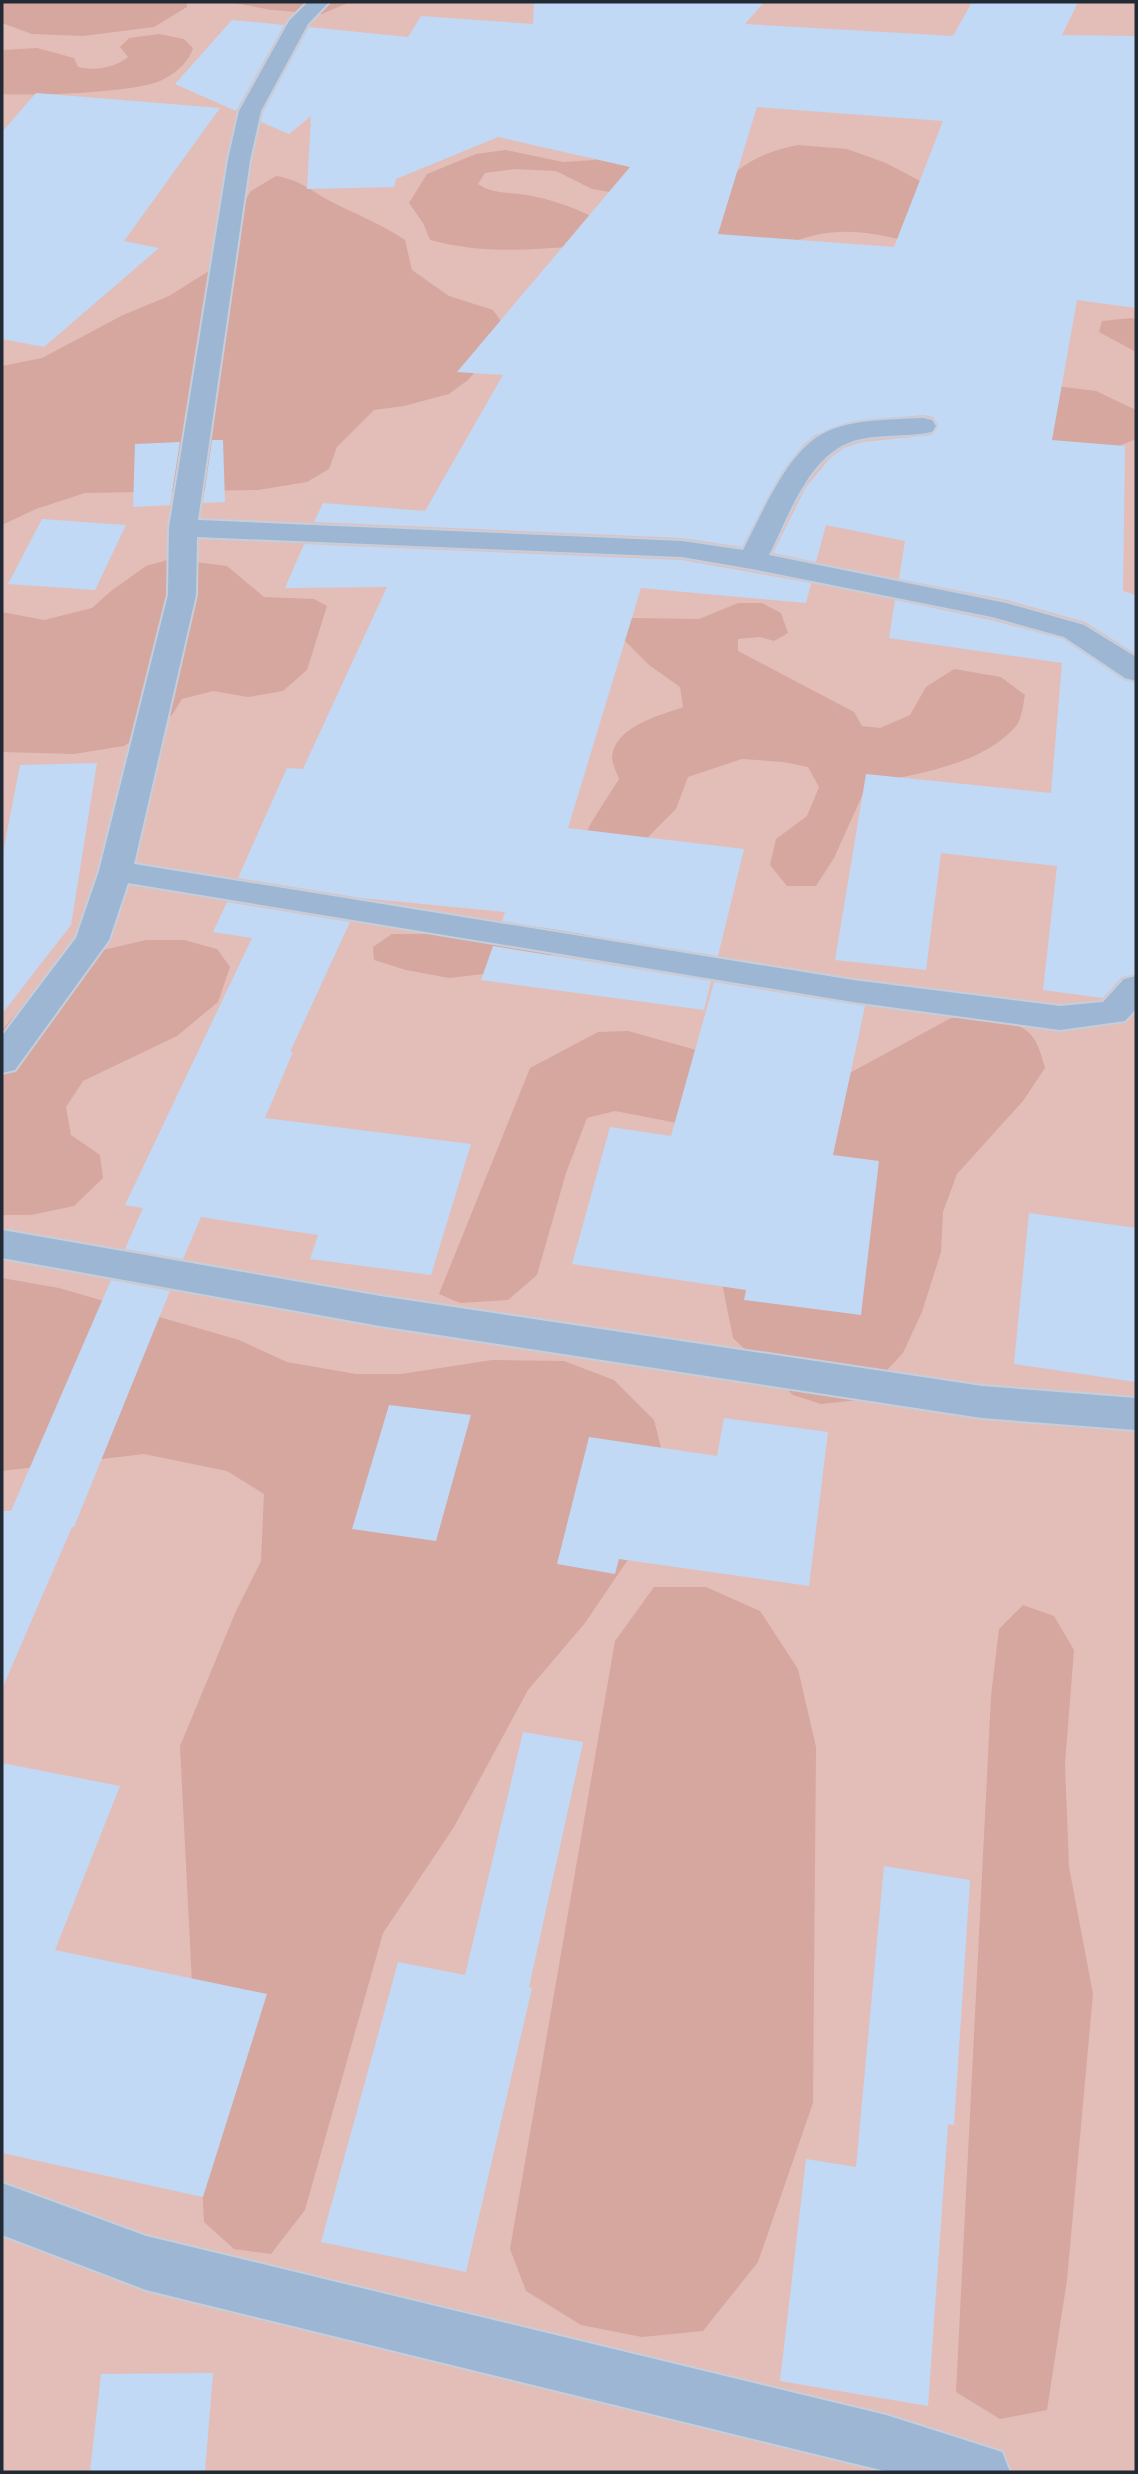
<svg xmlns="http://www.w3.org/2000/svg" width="1138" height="2474" font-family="Literata,serif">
<rect width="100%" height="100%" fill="#e9f2fe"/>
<!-- green -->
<rect fill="#e3beb8" x="2" y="2" width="1134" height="2470"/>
<!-- forest -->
<g fill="#d6a79f">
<polygon points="2,2 187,2 187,7 154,27 83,36 32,34 2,23"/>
<polygon points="229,2 350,2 322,14 272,10"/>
<path d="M159,34L184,39L193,48C189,62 177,72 164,79C141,93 32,96 2,94V50L37,48L74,58L78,67C96,71 114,68 128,57L120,47L129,38Z"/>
<path d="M649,141L615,193L592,189L556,171L515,169L485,173L478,184C492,194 509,192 527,195C549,199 570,206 591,216L579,246C526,250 483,254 430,240L423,223L409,203L427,174L476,154L505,150L563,162L594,160Z"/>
<path d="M798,145L847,149L886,163L926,184L906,241C885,236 863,231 841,232C803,232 762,255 726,268L691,221C726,179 742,156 798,145Z"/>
<path d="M276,176C302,180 313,193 336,204C360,216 383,225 405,240L412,270L449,296L493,310L509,332L468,380L449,394L404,406L374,410L337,447L329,469L307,482L258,490L85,493L36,509L2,525V366L42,358L123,315L169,296L209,271L234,216L251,191Z"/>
<polygon points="1131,318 1136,319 1136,352 1099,332 1102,321"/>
<polygon points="1056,386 1096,391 1136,410 1136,439 1069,466 902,449"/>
<polygon points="171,559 227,566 264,597 314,599 327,606 307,670 283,691 248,697 213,691 182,699 172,715 124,746 74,754 2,752 2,612 44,620 92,608 111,591 146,566"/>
<path d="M738,603H762L781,613L788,633L774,641L760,637L738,639V651L854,712L862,726L880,728L910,715L926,687L954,669L1001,677L1025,695C1023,704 1022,719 1016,726C982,766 916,773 867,785L834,858L816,886H787L770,865L776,839L807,816L819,787L808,767L783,762L742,759L688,777L676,809L649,836L627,883L601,925L540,962L509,971L449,978L406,970L374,960L373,947L392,934H440L535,941L591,823L619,779C617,773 612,764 612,757C615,726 659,716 683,707L680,687L649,665L613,629L615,623L634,618L699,619Z"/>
<polygon points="146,940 184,940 217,949 230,967 218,1002 177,1036 83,1081 66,1107 71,1135 100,1155 103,1178 74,1206 31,1215 2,1215 2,1030 41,985 103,950"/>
<path d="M987,1016C1026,1028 1034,1026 1045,1068L1023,1101L957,1174L943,1212L941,1252L922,1312L903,1353L859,1400L821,1404L793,1395L733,1338L721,1278L703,1128L615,1111L587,1118L566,1173L537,1275L508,1300L460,1303L439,1294L530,1068L598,1032L628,1031L761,1068L846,1075L951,1018Z"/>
<polygon points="2,1278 59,1288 239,1340 287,1362 356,1374 401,1374 492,1360 564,1361 614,1380 654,1420 667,1471 648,1530 585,1623 528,1690 454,1827 383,1933 305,2210 271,2254 234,2249 204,2222 180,1746 236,1611 261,1561 264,1494 227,1471 144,1454 2,1471"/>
<polygon points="654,1587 706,1587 760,1611 798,1669 816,1747 813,2103 758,2262 703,2331 642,2337 581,2325 526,2291 510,2249 615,1641"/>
<polygon points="1023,1605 1054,1616 1074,1650 1065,1764 1069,1867 1093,1994 1067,2280 1047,2410 1000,2419 956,2392 991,1696 999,1629"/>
</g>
<!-- building -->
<g fill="#c1d9f5" fill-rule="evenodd">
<path d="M534,2H764L745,24L953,36L972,2H1078L1062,35L1136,36V308L1077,300L1052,440L1125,446L1123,591L1136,595V654L1085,622L1007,600L899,579L905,541L826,525L816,562L773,553L806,487L830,458L844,448L862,442L932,435L938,425L933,417L924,415L854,421L815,435L803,445L782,472L742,547L682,538L314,522L323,503L425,511L503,375L457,372L630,167L498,137L396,179L394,187L307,189L311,116L289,134L261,122L263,112L309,27L408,37L421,16L533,24ZM757,107L943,121L894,247L718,234Z"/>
<polygon points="232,20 284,25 236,111 175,84"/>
<polygon points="36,93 220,108 124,241 159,248 44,347 2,339 2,132"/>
<polygon points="212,440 223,440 225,502 203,503"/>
<polygon points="180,442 170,505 133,507 135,444"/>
<polygon points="42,519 126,525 95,590 8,584"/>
<polygon points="304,544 682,560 811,583 806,603 641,588 568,828 744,849 718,956 502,921 505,912 361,898 238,878 287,768 303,769 387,587 285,588"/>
<polygon points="895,600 991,620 1063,639 1124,680 1136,683 1136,974 1122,977 1103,998 1043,990 1057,866 941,853 926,970 835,960 866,774 1051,793 1062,663 889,638"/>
<polygon points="97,763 71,925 2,1014 2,858 20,765"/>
<polygon points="227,902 350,922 290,1052 293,1052 265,1118 471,1144 431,1275 310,1259 318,1235 201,1217 183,1259 125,1249 143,1208 125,1205 252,938 213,932"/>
<polygon points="493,946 711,981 704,1010 481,980"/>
<polygon points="714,982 865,1006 833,1155 879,1161 861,1315 744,1300 746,1290 572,1264 610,1127 671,1136"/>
<polygon points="1029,1213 1136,1228 1136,1382 1014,1364"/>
<polygon points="111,1280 170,1291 74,1527 72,1527 2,1689 2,1511 11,1511"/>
<polygon points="389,1405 471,1415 436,1541 352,1529"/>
<polygon points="724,1418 828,1432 809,1586 619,1559 615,1574 557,1564 589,1437 717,1456"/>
<polygon points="523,1732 583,1742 529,1987 532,1988 466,2272 321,2242 398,1962 465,1975"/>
<polygon points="2,1763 120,1786 55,1950 267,1994 203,2197 2,2153"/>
<polygon points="884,1866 970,1880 954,2125 948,2124 928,2406 780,2381 806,2159 856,2167"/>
<polygon points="213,2373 205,2472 90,2472 101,2374"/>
</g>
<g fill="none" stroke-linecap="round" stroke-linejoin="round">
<!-- minor casing -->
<g stroke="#c5ceda" stroke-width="4">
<g id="minor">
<path d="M308,2H329L308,24L261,111L250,160L198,520L682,541L743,550C761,516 784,459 817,437C847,418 889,420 923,418L932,420L936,426L932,432C909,437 885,434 861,439C810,449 790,514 769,555L1006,603L1084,625L1136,657V681L1125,678L1064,637L992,617L752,569L682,557L197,537L196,595L134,864L853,980L1060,1006L1103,1002L1124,979L1136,976V1009L1125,1021L1060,1030L853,1002L128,883L109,940L15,1070L2,1073V1036L76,938L99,871L168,595L169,528L228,160L239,111L289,21Z"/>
<polygon points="2,1230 380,1296 982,1386 1136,1398 1136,1430 982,1418 380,1326 2,1258"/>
<polygon points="2,2183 146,2236 886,2415 1002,2452 1010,2472 889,2472 146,2290 2,2235"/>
</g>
</g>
<!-- minor -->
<use href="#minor" fill="#9cb6d4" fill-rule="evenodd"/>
</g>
<!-- border -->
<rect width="1138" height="2474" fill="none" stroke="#222b35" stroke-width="7"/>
</svg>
